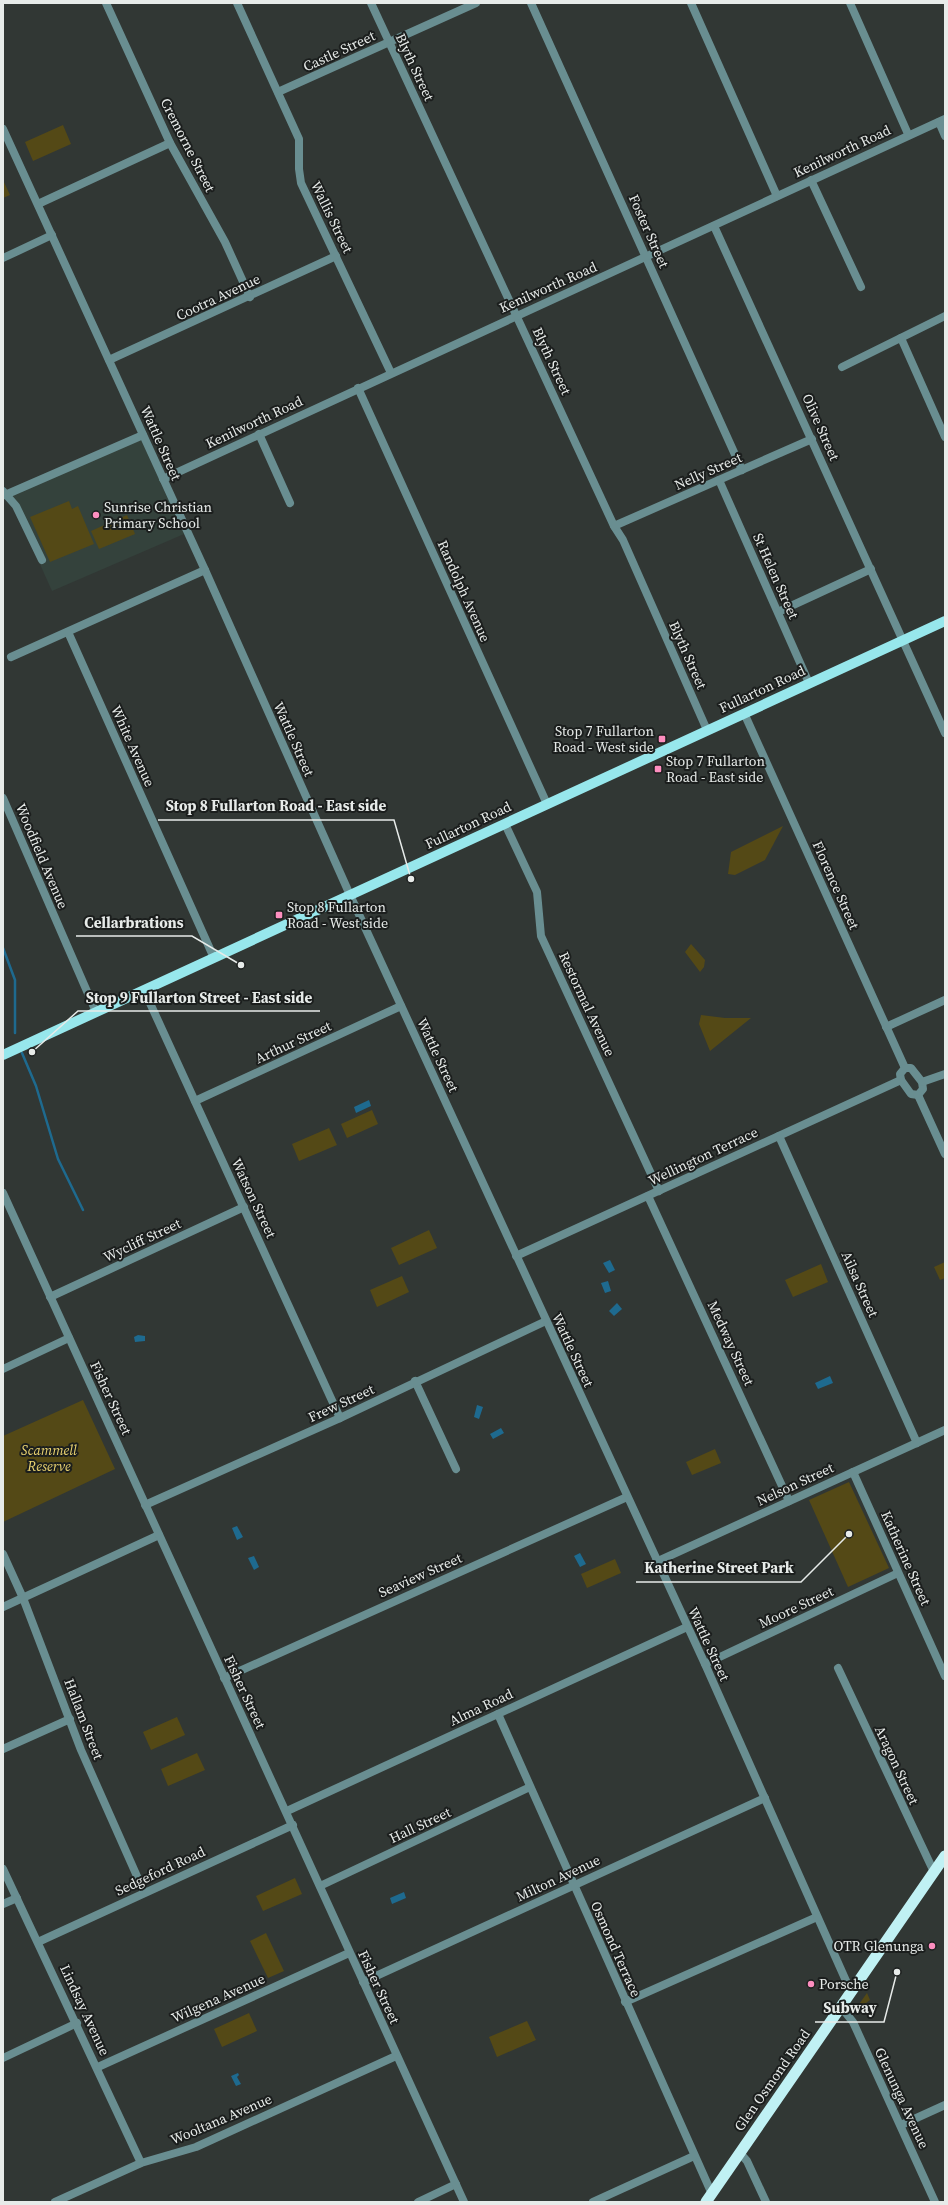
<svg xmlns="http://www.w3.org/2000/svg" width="948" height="2205" font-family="'Source Serif 4',serif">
<rect width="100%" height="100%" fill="#313734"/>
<!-- built -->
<polygon fill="#34423c" points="141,439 184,534 52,591 9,495"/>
<!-- green -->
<g fill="#544916">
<polygon points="63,125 71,144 33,161 25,142"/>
<polygon points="3,180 10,195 3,198"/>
<polygon points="69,501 72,509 78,506 94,544 50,562 30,517"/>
<polygon points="127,515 135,534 99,549 91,531"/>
<polygon points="783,826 765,860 735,875 728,874 731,852"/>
<polygon points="691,944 705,960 704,967 700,972 685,952"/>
<polygon points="701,1015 725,1018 751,1018 710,1051 699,1024"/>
<polygon points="372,1110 378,1124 347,1138 341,1124"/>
<polygon points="329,1128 337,1145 299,1161 292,1144"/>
<polygon points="429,1230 437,1248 399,1265 391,1248"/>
<polygon points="945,1262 945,1278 940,1280 934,1267"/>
<polygon points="821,1264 828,1282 793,1297 785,1280"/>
<polygon points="402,1276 409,1292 377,1307 370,1290"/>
<polygon points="83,1400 115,1469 3,1522 3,1436"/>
<polygon points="715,1449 721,1463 692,1475 686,1462"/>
<polygon points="849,1482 889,1568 848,1587 809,1500"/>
<polygon points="615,1559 621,1573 587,1588 581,1574"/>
<polygon points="177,1717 185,1735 151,1750 143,1732"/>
<polygon points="197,1753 205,1770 168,1786 161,1769"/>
<polygon points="295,1878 302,1894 263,1911 256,1896"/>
<polygon points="266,1933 284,1971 268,1978 250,1941"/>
<polygon points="867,1993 870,2000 862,2006 864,2010 859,2012 857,2007"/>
<polygon points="249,2013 257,2031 222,2047 214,2029"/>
<polygon points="527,2021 536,2040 497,2057 489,2037"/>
</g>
<!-- water -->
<g fill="#1e6a8f">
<polygon points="369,1100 371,1106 356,1113 354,1107"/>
<polygon points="610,1260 615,1270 609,1273 603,1263"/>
<polygon points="608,1281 611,1291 605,1293 601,1283"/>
<polygon points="617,1303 622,1309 614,1316 609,1311"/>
<polygon points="138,1335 145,1336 145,1341 135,1342 134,1337"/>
<polygon points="830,1376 833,1383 818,1389 815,1383"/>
<polygon points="477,1405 483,1407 479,1419 474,1417"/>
<polygon points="501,1428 504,1433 493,1439 490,1434"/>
<polygon points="237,1526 243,1537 237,1540 232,1528"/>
<polygon points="580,1553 586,1564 580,1567 574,1556"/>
<polygon points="254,1556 259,1567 254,1570 248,1558"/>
<polygon points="404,1892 406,1898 392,1904 390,1898"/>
<polygon points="238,2073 239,2075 237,2077 241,2084 236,2086 231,2076"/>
</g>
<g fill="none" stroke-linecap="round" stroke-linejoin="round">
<!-- stream -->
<g stroke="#1e6a8f" stroke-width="2.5">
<polyline points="3,948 15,980 15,1033"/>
<polyline points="22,1053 36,1086 58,1159 83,1210"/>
</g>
<!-- minor -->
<g stroke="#698e91" stroke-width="8">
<polyline points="106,3 170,143 225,242 250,297"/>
<polyline points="237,3 299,139 299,169 301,183 391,373"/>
<polyline points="371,3 614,526 623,540 707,730"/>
<polyline points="531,3 742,470"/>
<polyline points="691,3 777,196"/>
<polyline points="850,3 908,134"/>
<polyline points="278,92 476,3"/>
<polyline points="939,122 945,136"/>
<polyline points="811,180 861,287"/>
<polyline points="38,204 170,143"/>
<polyline points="714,226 945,733"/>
<polyline points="3,258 52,235"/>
<polyline points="901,338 945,437"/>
<polyline points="109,360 336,256"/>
<polyline points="842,367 945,316"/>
<polyline points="358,388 547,804"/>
<polyline points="259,434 290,503"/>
<polyline points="163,479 945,119"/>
<polyline points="719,480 809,683"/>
<polyline points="3,491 16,506 42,560"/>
<polyline points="5,495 143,435"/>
<polyline points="614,526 812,439"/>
<polyline points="778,612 871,569"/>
<polyline points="68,632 214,958"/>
<polyline points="11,657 205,570"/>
<polyline points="744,713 905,1068"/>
<polyline points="3,798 96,1012"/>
<polyline points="505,824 537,892 541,936 659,1191"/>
<polyline points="144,990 340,1418"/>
<polyline points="886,1027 945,1000"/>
<polygon points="905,1068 911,1068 922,1082 923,1089 918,1095 911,1094 901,1080 900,1074"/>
<polyline points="922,1082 945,1074"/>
<polyline points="918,1095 945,1154"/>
<polyline points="195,1101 401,1006"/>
<polyline points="779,1136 917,1443"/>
<polyline points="648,1196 789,1501"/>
<polyline points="516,1256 901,1080"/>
<polyline points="50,1297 244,1207"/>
<polyline points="3,1369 69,1338"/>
<polyline points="415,1381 456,1469"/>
<polyline points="853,1472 945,1676"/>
<polyline points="145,1505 340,1418 546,1321"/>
<polyline points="3,1554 23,1598 81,1750 144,1892"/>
<polyline points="656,1562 945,1430"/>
<polyline points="3,1607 159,1535"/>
<polyline points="705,1664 898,1573"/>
<polyline points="838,1668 934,1872"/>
<polyline points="224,1678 627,1497"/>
<polyline points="498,1714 712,2194"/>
<polyline points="3,1749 70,1719"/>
<polyline points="287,1811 687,1627"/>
<polyline points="3,1869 141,2163"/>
<polyline points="320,1886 530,1787"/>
<polyline points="3,1904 17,1898"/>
<polyline points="38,1942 293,1825"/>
<polyline points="363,1982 765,1798"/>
<polyline points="625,2002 817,1917"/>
<polyline points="841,2007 853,2022 935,2202"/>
<polyline points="3,2058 77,2023"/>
<polyline points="98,2067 349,1953"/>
<polyline points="901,2125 945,2105"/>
<polyline points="740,2153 747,2161 766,2202"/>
<polyline points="55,2202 141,2163 196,2147 396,2056"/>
<polyline points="418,2202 456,2184"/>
<polyline points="593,2202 694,2156"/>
</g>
<!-- tertiary -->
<g stroke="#698e91" stroke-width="8">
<polyline points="3,129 205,570 350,895 705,1664 851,1992"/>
<polyline points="3,1193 464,2202"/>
</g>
<!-- primary -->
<polyline stroke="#97e7ec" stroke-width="10" points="3,1055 945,621"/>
<!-- trunk -->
<polyline stroke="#c0f1f4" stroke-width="11" points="706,2202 945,1856"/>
</g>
<!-- markers -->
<g fill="#fd8ebf" stroke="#1b1e1d" stroke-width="1.5">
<circle cx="96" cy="515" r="4"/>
<rect x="658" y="735" width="8" height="8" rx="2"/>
<rect x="654" y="765" width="8" height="8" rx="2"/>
<rect x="275" y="911" width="8" height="8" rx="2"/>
<circle cx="932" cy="1946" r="4"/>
<circle cx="811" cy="1984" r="4"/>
</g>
<g text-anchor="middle" stroke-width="4" stroke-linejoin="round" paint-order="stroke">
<!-- street labels -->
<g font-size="14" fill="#e7ebe9" stroke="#1b1e1d">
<text transform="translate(339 51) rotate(-25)" y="5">Castle Street</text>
<text transform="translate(415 67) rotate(65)" y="5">Blyth Street</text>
<text transform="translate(188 145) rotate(63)" y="5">Cremorne Street</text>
<text transform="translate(842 151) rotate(-25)" y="5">Kenilworth Road</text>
<text transform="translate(332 217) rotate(64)" y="5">Wallis Street</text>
<text transform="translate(649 231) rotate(66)" y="5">Foster Street</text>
<text transform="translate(548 287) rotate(-24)" y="5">Kenilworth Road</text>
<text transform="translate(218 297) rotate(-25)" y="5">Cootra Avenue</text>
<text transform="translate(552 361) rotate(65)" y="5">Blyth Street</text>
<text transform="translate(254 422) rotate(-25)" y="5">Kenilworth Road</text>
<text transform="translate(821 427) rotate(66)" y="5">Olive Street</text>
<text transform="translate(161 443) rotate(66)" y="5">Wattle Street</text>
<text transform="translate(708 471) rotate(-24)" y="5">Nelly Street</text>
<text transform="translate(776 576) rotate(66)" y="5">St Helen Street</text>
<text transform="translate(464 591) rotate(66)" y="5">Randolph Avenue</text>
<text transform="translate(688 655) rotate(66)" y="5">Blyth Street</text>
<text transform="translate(762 689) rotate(-25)" y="5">Fullarton Road</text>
<text transform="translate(294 739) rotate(66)" y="5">Wattle Street</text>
<text transform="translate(133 746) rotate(66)" y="5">White Avenue</text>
<text transform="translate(468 825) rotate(-25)" y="5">Fullarton Road</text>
<text transform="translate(42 856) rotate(67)" y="5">Woodfield Avenue</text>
<text transform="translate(836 885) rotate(66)" y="5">Florence Street</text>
<text transform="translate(587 1004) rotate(65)" y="5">Restormal Avenue</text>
<text transform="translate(293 1042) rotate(-25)" y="5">Arthur Street</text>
<text transform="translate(438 1055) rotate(65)" y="5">Wattle Street</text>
<text transform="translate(703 1156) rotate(-25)" y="5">Wellington Terrace</text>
<text transform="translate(254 1198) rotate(65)" y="5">Watson Street</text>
<text transform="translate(142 1240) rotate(-25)" y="5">Wycliff Street</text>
<text transform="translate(860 1284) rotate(66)" y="5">Ailsa Street</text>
<text transform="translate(731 1343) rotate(65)" y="5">Medway Street</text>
<text transform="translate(573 1350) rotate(65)" y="5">Wattle Street</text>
<text transform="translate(111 1398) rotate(65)" y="5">Fisher Street</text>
<text transform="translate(341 1403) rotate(-25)" y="5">Frew Street</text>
<text transform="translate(795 1484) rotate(-25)" y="5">Nelson Street</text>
<text transform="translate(906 1558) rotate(66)" y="5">Katherine Street</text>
<text transform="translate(420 1575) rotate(-24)" y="5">Seaview Street</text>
<text transform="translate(796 1607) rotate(-25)" y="5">Moore Street</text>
<text transform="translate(709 1644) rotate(65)" y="5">Wattle Street</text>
<text transform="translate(245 1692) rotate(65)" y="5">Fisher Street</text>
<text transform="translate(481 1707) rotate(-25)" y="5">Alma Road</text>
<text transform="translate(84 1719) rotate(69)" y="5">Hallam Street</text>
<text transform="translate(897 1765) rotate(65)" y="5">Aragon Street</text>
<text transform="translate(420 1825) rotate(-25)" y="5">Hall Street</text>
<text transform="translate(160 1871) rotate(-25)" y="5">Sedgeford Road</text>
<text transform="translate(558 1878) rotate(-25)" y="5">Milton Avenue</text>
<text transform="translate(616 1949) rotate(66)" y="5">Osmond Terrace</text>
<text transform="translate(379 1987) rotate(65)" y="5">Fisher Street</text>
<text transform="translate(218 1998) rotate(-24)" y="5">Wilgena Avenue</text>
<text transform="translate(85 2010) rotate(65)" y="5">Lindsay Avenue</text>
<text transform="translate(772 2080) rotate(-55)" y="5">Glen Osmond Road</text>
<text transform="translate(902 2098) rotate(65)" y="5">Glenunga Avenue</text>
<text transform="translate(221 2119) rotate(-23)" y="5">Wooltana Avenue</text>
</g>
<!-- poi labels -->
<g font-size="14" fill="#e7ebe9" stroke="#1b1e1d" text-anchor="start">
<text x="104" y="512">Sunrise Christian<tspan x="104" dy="16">Primary School</tspan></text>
<text x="654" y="736" text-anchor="end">Stop 7 Fullarton<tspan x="654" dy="16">Road - West side</tspan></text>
<text x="666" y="766">Stop 7 Fullarton<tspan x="666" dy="16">Road - East side</tspan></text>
<text x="287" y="912">Stop 8 Fullarton<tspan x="287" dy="16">Road - West side</tspan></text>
<text x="924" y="1951" text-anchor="end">OTR Glenunga</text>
<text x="819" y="1989">Porsche</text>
</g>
<!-- park labels -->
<g font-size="14" font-style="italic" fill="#ebd471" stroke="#1b1e1d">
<text x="49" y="1455">Scammell<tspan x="49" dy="16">Reserve</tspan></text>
</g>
</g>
<!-- callouts -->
<path fill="none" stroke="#e7ebe9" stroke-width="1.5" d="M411 879L394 820H158M241 965L192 936H76M32 1052L78 1011H320M849 1534L801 1582H636M897 1972L884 2022H815"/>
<g fill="#e7ebe9" stroke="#1b1e1d" stroke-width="1.5">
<circle cx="411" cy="879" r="4"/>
<circle cx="241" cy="965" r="4"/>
<circle cx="32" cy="1052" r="4"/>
<circle cx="849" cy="1534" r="4"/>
<circle cx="897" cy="1972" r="4"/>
</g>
<g font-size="15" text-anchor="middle" font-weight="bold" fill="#e7ebe9" stroke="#1b1e1d" stroke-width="4" stroke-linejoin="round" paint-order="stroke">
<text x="276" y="811">Stop 8 Fullarton Road - East side</text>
<text x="134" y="928">Cellarbrations</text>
<text x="199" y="1003">Stop 9 Fullarton Street - East side</text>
<text x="719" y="1573">Katherine Street Park</text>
<text x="850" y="2013">Subway</text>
</g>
<!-- border -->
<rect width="948" height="2205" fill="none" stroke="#e7ebe9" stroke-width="8"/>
</svg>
